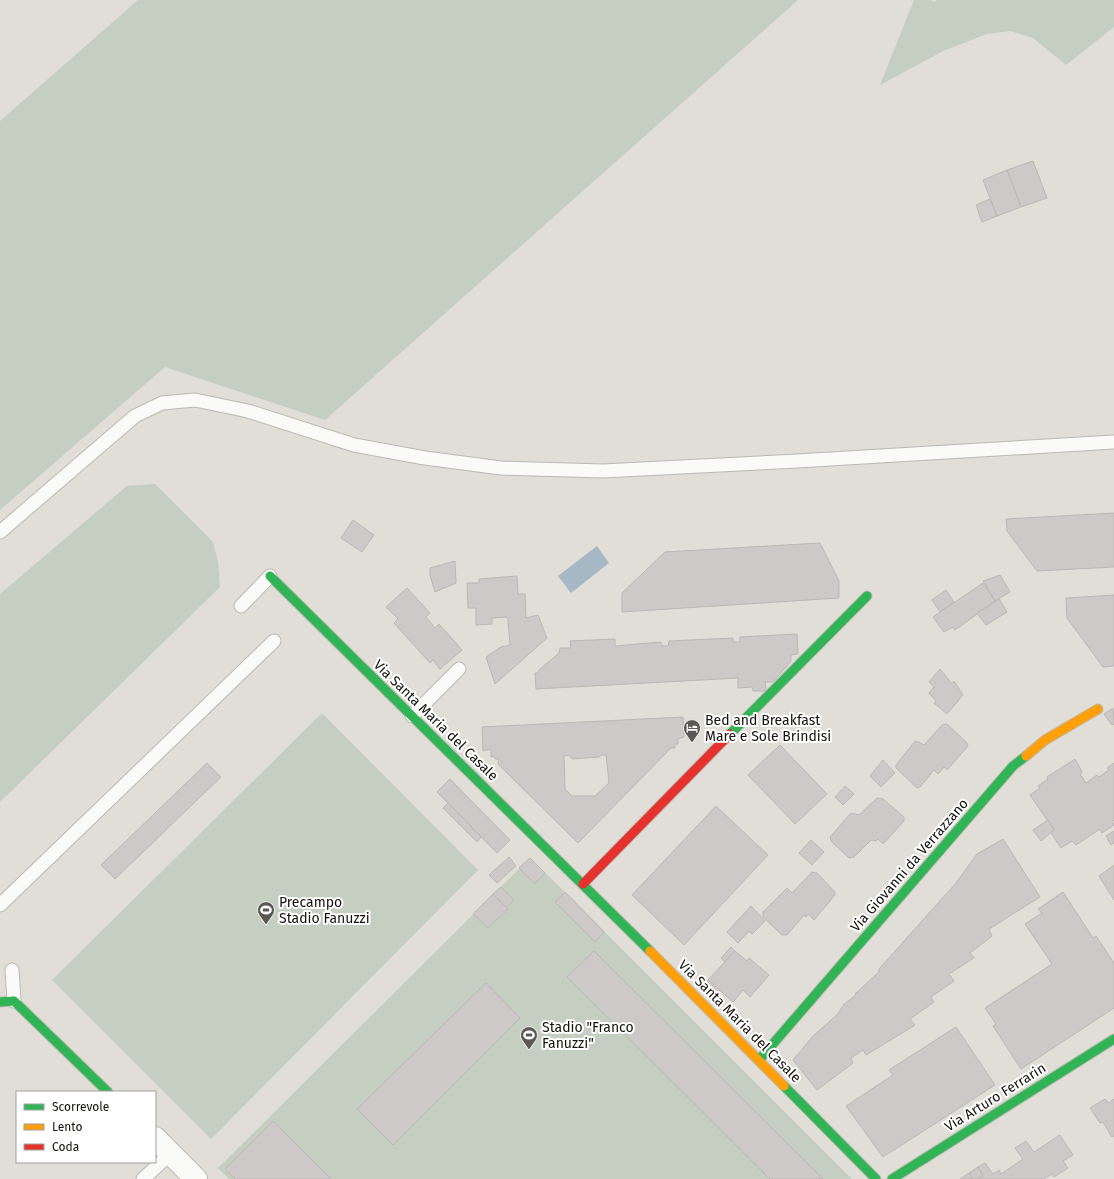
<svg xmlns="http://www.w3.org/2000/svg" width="1114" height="1179" font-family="'Fira Sans',sans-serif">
<rect width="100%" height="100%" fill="#e0ded6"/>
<!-- green -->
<g fill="#c4cfc1">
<polygon points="138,0 798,0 325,420 165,367 0,510 0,121"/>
<polygon points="914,0 930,0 935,2 936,0 1114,0 1114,27 1066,65 1033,38 1010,31 987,34 943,51 880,85"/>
<polygon points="155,484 213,542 218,562 220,587 0,802 0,594 127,486"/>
<polygon points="322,713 478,870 211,1139 52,980"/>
<polygon points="530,858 565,892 852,1179 229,1179 218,1168"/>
</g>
<!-- water -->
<polygon fill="#a6b8c4" points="597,546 609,563 571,593 558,576"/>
<!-- building -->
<g fill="#cdc9c8" stroke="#bbb7b6" fill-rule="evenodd">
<polygon points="1033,161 1047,198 1021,207 1007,170"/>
<polygon points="1007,170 1021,207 997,216 983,180"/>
<polygon points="990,199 997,216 982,222 976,205"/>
<polygon points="1114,513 1114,567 1037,571 1007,531 1006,519"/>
<polygon points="353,520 374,535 362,552 341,538"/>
<polygon points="820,543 839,581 839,598 622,612 622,593 665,552"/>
<polygon points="455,561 456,583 435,592 430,575 430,568"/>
<polygon points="1000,575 1010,592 995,601 983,581"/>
<polygon points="517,576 518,594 525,594 526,618 538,615 547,638 495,684 486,657 501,647 510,645 508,620 507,617 492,618 492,624 476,625 476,608 468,608 467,583 479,583 479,579"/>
<polygon points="983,583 995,601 955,630 953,627 944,632 933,617"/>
<polygon points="407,588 430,613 426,617 435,628 439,624 462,650 440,669 433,660 430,663 394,623 398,619 386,607"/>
<polygon points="946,590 954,602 940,612 932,600"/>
<polygon points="1114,595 1114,666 1103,667 1067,618 1066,598"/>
<polygon points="999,599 1007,612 986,625 977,613"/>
<polygon points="797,634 798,654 791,655 791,661 773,682 765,682 766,691 753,691 752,687 738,688 738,678 536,689 535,673 538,673 539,670 559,653 560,648 571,648 570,641 615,639 615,646 661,642 662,646 668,646 669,641 733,638 733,642 740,642 740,637"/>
<polygon points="940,669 952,684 954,681 963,695 947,714 934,703 936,701 929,693 934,687 929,682"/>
<polygon points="1113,708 1114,724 1112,725 1104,714"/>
<path d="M683,717L684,737L678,739V744H675V748H671L578,843L498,764L499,759H495L494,756L491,757V749L483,751L482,727ZM569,755L572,759L599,757L601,755H606L609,783L595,796H572L565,789L564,756Z"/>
<polygon points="947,724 967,743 968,746 947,770 944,767 938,774 934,770 920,787 917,788 896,768 896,765 915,741 919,742 924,745 942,725"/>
<polygon points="780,745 827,794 795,824 748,775"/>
<polygon points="1075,759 1082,772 1080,774 1086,783 1097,775 1099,777 1109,770 1107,768 1114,763 1114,820 1112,822 1114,825 1102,833 1100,829 1076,845 1072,841 1061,848 1051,833 1054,830 1030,795 1040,788 1038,786 1048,779 1047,777"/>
<polygon points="883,760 895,773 881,787 870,776"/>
<polygon points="207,763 221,777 115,879 101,865"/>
<polygon points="450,779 510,840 497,853 437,792"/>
<polygon points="845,786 854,794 843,805 835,797"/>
<polygon points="877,798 883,799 904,817 904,821 883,844 878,839 876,841 871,840 854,857 849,858 831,841 830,837 851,813 859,815"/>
<polygon points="448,803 481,837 477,842 443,808"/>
<polygon points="716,806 768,855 684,945 632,895"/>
<polygon points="1048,820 1054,830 1041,841 1033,830"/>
<polygon points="1114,831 1114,843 1111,845 1106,836"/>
<polygon points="1003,839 1040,897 989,929 992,936 970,953 974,958 949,974 954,981 931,997 934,1002 910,1019 915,1025 866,1055 863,1050 851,1058 853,1063 817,1090 793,1060 814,1035 838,1014 844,1004 855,996 856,993 879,972 879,969 956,883 977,854"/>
<polygon points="811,840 824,852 812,865 799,853"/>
<polygon points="509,857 516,866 497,883 489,875"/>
<polygon points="530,858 545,873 535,884 519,868"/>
<polygon points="1114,865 1114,900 1099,876"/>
<polygon points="812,872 817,873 835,892 835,895 814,920 808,914 806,917 804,915 787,935 782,935 763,917 763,912 787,888 792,893"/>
<polygon points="501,887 514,900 506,908 493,894"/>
<polygon points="565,892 604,932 595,942 555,902"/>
<polygon points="1063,892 1093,938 1096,936 1114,963 1114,1008 1021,1069 993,1026 996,1024 985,1008 1052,964 1025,924 1042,913 1038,909"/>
<polygon points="493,894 508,909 488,928 473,914"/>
<polygon points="751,906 765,921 752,934 749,931 738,943 727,932"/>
<polygon points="731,947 735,951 725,962 721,958"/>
<polygon points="594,951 823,1179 770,1179 567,977"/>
<polygon points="735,951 747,961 749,958 769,975 750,997 743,990 733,1002 708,980"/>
<polygon points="708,980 720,990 716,994 705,984"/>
<polygon points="486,983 520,1018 393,1145 357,1109"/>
<polygon points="956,1027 995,1085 883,1157 846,1106 893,1075 889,1070"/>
<polygon points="1105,1099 1108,1103 1114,1099 1114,1136 1112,1137 1103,1122 1100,1123 1090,1108"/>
<polygon points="273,1121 331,1179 235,1179 225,1169"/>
<polygon points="1060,1135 1073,1155 1063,1161 1068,1168 1054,1177 1052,1174 1044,1179 977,1179 983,1175 978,1167 985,1163 993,1174 999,1170 1001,1174 1023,1159 1015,1148 1026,1141 1034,1152"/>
<polygon points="978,1167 983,1175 977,1179 972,1179 969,1173"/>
<polygon points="969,1173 972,1179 960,1179"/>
</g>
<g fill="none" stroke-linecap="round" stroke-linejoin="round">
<!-- lane casing -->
<g stroke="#bbb9b3" stroke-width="15">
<g id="lane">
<polyline points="0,532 135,416 162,403 195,400 248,411 354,445 425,458 501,468 603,471 797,461 1114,442"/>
<polyline points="241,606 270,576"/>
<polyline points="412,716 459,669"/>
<polyline points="0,905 274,641"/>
<polyline points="12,970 14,1001"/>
<polyline points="143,1179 171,1153"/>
</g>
</g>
<!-- street casing -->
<g stroke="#bbb9b3" stroke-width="24">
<polyline id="street" points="155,1138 196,1179"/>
</g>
<!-- fast casing -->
<g stroke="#bbb9b3" stroke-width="11">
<g id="fast">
<polyline points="270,576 650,951"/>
<polyline points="730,734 867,596"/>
<polyline points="0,1002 14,1001 108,1092"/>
<polyline points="759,1060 1013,766 1026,756"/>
<polyline points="784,1086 876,1179"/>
<polyline points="892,1179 1114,1039"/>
</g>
</g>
<!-- slow casing -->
<g stroke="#bbb9b3" stroke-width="11">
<g id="slow">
<polyline points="1026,756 1045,740 1098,709"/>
<polyline points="650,951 784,1086"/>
</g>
</g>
<!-- jam casing -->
<g stroke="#bbb9b3" stroke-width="11">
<polyline id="jam" points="583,884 730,734"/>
</g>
<!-- lane -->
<use href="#lane" stroke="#fafaf9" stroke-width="13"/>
<!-- street -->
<use href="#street" stroke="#fafaf9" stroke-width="22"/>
<!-- fast -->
<use href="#fast" stroke="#30b455" stroke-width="9"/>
<!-- slow -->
<use href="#slow" stroke="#ff9f0a" stroke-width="9"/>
<!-- jam -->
<use href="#jam" stroke="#e5322d" stroke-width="9"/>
</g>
<!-- icons -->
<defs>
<g id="hotel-pin" transform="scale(0.9)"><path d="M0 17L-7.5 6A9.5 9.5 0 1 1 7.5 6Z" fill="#5b5953" stroke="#fff"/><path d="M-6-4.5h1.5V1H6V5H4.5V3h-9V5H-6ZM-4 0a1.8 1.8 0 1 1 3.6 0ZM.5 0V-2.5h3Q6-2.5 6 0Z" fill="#fff"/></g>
<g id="stadium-pin" transform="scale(0.9)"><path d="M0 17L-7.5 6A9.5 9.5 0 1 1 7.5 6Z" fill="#5b5953" stroke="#fff"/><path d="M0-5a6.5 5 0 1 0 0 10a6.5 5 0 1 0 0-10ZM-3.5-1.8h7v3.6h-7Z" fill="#fff"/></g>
</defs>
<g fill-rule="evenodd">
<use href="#hotel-pin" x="692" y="728"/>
<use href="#stadium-pin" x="266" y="910"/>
<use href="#stadium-pin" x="529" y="1035"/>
</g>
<g text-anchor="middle" stroke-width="4" stroke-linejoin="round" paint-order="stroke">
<!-- street labels -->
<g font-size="14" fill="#13120c" stroke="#fff">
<text transform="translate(436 720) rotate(44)" y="5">Via Santa Maria del Casale</text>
<text transform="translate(909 865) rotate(-49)" y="5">Via Giovanni da Verrazzano</text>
<text transform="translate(740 1021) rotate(45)" y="5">Via Santa Maria del Casale</text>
<text transform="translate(995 1097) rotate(-32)" y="5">Via Arturo Ferrarin</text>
</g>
<!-- poi labels -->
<g font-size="14" fill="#13120c" stroke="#fff" text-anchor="start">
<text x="705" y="725">Bed and Breakfast<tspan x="705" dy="16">Mare e Sole Brindisi</tspan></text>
<text x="279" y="907">Precampo<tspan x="279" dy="16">Stadio Fanuzzi</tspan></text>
<text x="542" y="1032">Stadio "Franco<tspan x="542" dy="16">Fanuzzi"</tspan></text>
</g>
</g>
<!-- legend -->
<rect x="16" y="1091" width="140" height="72" fill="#ffffff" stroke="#a1a09e"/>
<rect x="24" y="1104" width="20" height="6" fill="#30b455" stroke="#a1a09e"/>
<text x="52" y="1111" font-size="12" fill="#13120c">Scorrevole</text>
<rect x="24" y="1124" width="20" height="6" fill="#ff9f0a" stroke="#a1a09e"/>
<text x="52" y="1131" font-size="12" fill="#13120c">Lento</text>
<rect x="24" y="1144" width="20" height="6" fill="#e5322d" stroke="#a1a09e"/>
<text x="52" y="1151" font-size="12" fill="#13120c">Coda</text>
</svg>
